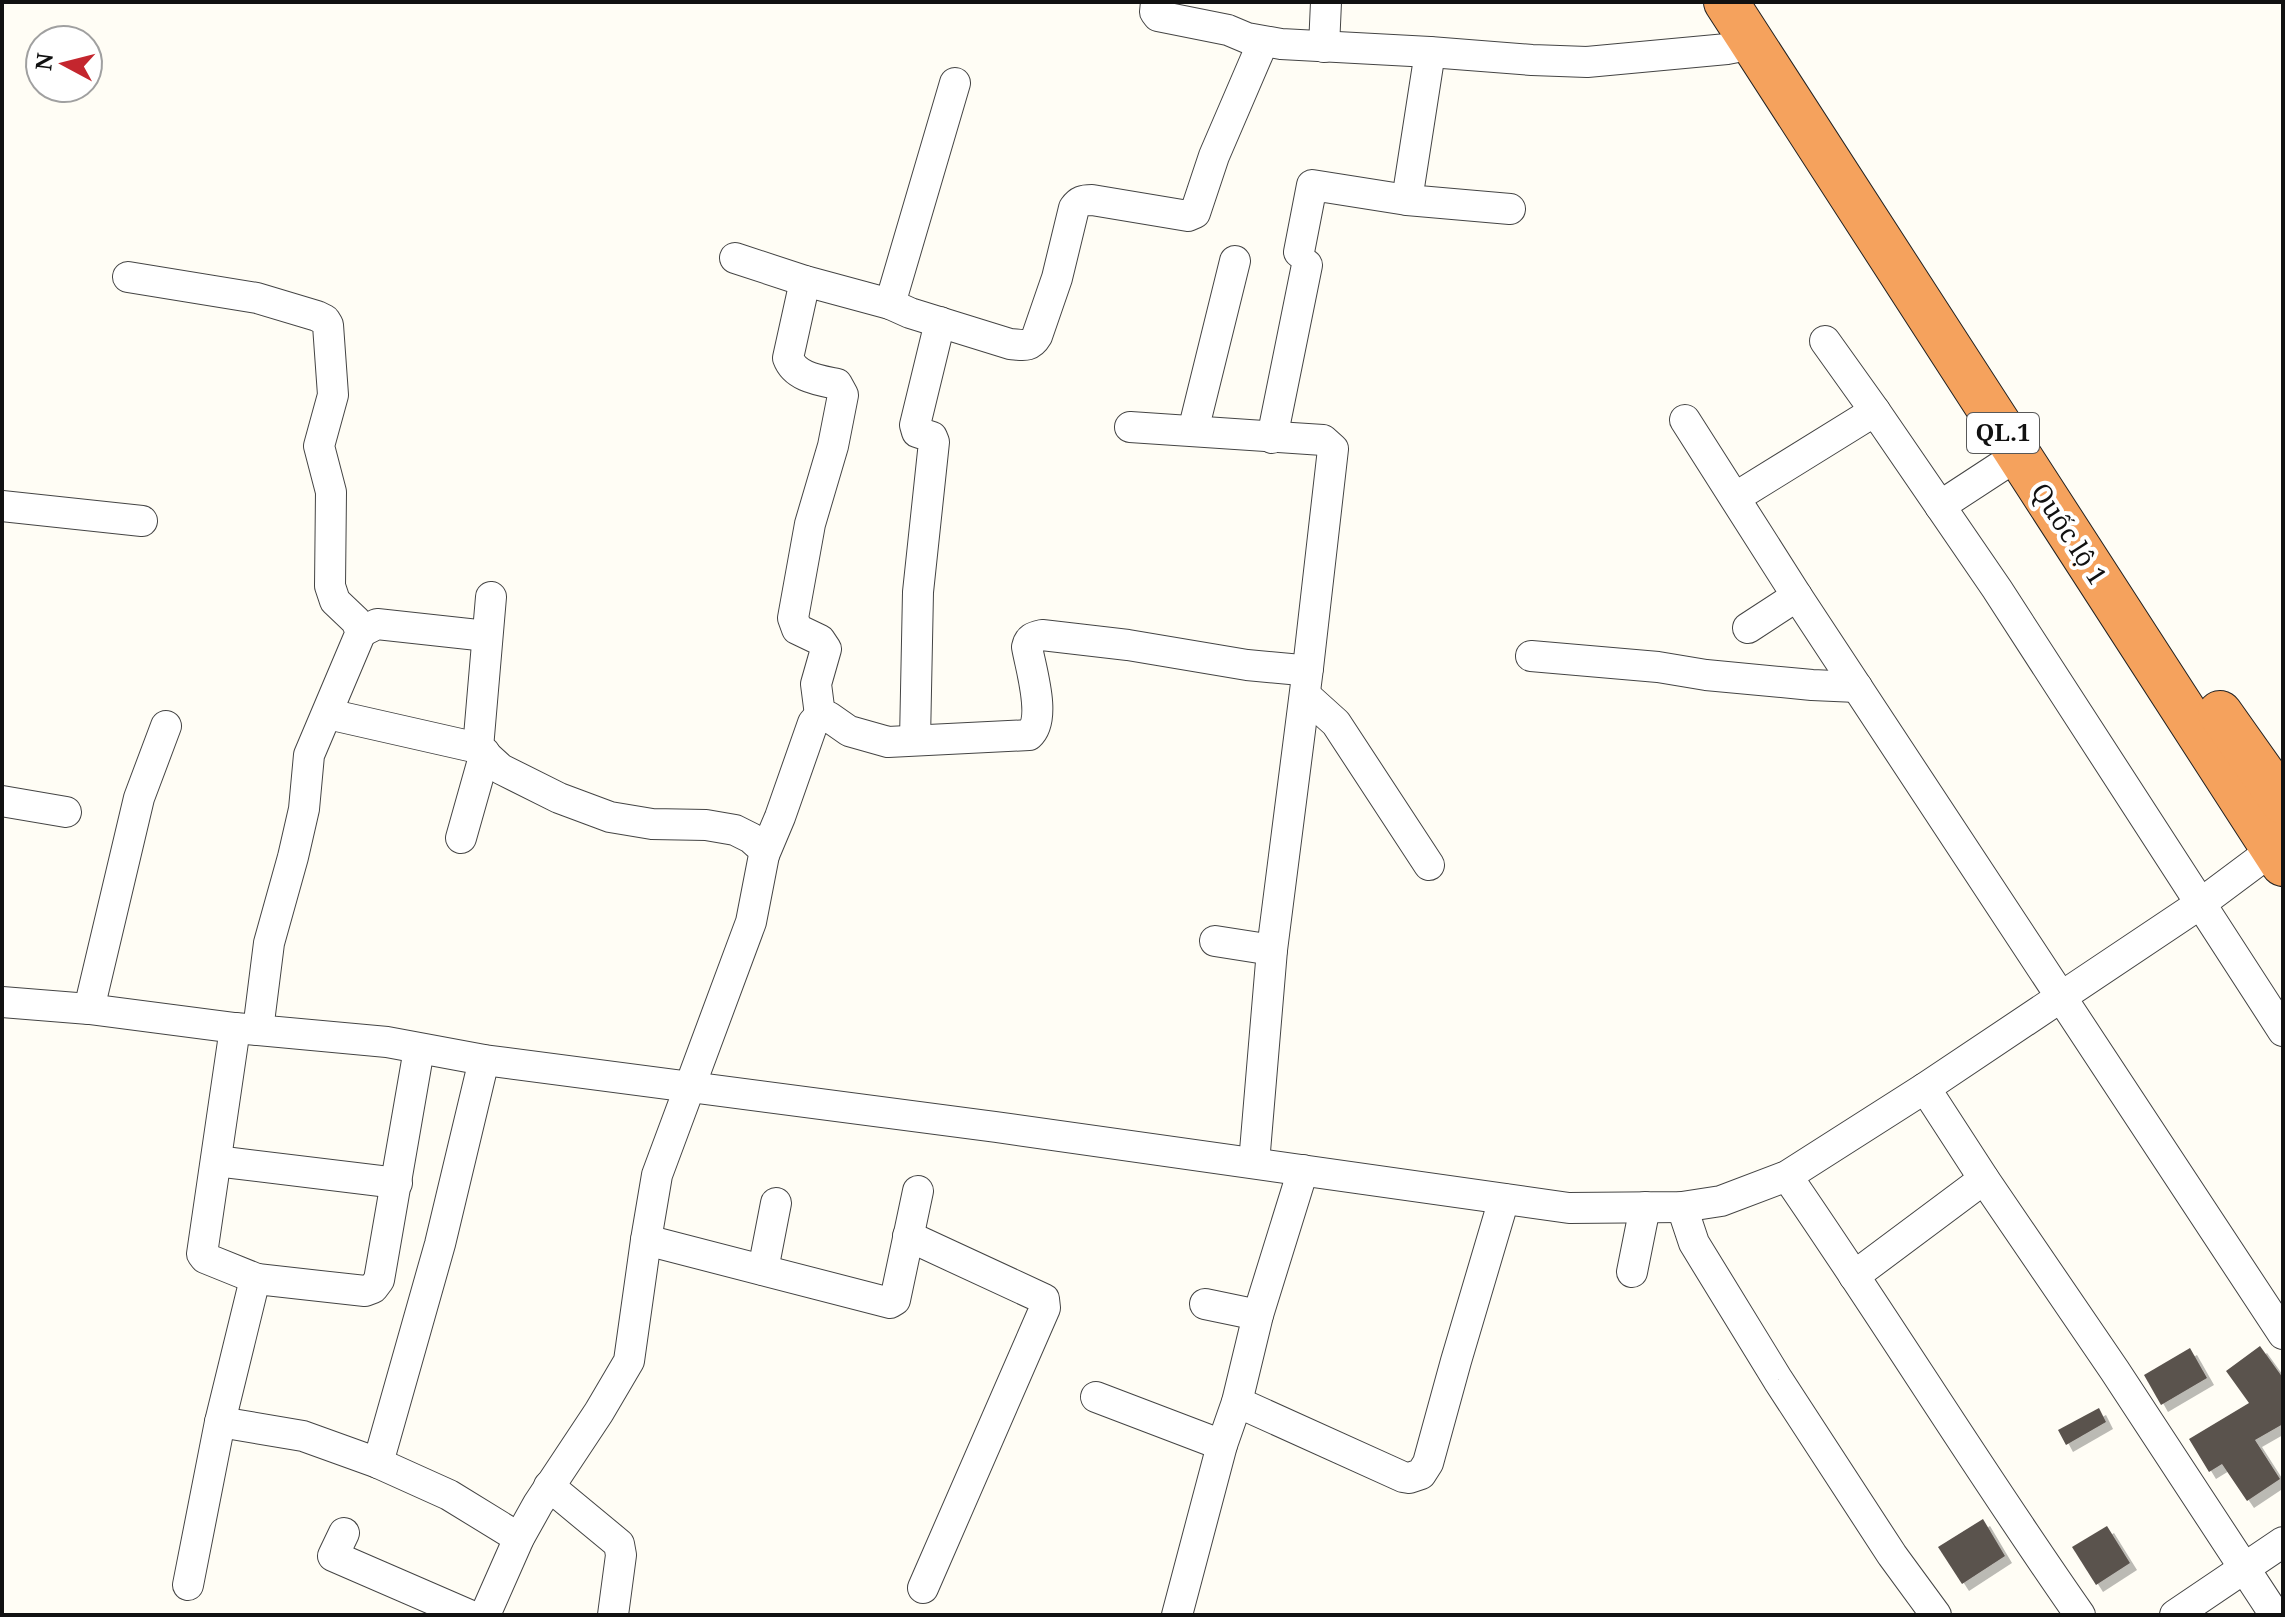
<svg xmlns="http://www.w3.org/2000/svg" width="2285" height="1617" font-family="'Noto Serif',serif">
<defs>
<filter id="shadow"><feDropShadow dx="7" dy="7" stdDeviation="0" flood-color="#0004"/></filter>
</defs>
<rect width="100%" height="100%" fill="#fffdf5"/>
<!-- building -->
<g fill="#5a524d" filter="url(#shadow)">
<polygon points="2260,1346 2283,1378 2283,1424 2255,1440 2280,1479 2247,1501 2222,1464 2209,1472 2189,1439 2249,1403 2226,1371"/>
<polygon points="2190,1348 2207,1378 2161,1405 2144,1375"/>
<polygon points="2099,1408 2106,1422 2066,1445 2058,1430"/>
<polygon points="1983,1519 2005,1556 1962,1584 1938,1547"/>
<polygon points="2107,1526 2130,1563 2096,1585 2072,1547"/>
</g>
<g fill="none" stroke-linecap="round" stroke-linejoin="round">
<!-- minor casing -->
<g stroke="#444" stroke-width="32">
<g id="minor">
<polyline points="1156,2 1155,12 1158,16 1228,30 1247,38 1281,44 1430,52 1532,60 1587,62 1727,49 1753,44"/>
<polyline points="1324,47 1326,2"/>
<polyline points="1430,52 1407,200 1510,209"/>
<path d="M955,83L890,304L910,313L1010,344C1023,345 1030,348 1037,336L1057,278L1074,208C1079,201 1083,200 1092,200L1188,216L1195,213L1214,156L1263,42"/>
<polyline points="1299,252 1312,185 1407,200"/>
<polyline points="735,258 805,281 890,304"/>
<polyline points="128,277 257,298 317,316 325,320 328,325 333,395 319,446 331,492 330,586 335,601 356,621 361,632 309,755 304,809 293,857 269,943 258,1030"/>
<path d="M805,281L788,358C795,377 818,380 837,384L843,395L833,446L810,524L793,618L797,629L820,640L826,649L816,684L820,715"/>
<polyline points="1825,341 1875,411"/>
<polyline points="1685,420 1797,596 2283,1334"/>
<polyline points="1130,427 1323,440 1333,449 1308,668 1272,950 1254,1163"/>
<polyline points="1193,431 1235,261"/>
<polyline points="1272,438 1307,265"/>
<polyline points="1736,497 1875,411 1997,589 2283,1031"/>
<polyline points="2,506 142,521"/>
<polyline points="1940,506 2018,455"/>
<polyline points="1748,628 1797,596"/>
<polyline points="361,632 377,624 487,636"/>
<polyline points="1531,656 1658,667 1706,675 1812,685 1857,687"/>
<polyline points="1305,695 1336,723 1429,865"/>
<polyline points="328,714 478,748 501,769 559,798 610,817 652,824 706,825 735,830 751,838 761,847 764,855 751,922 657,1175 646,1240 629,1361 599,1412 538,1504 519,1538 485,1615"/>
<polyline points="915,740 918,592 934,442 932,437 917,432 915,425 940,322"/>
<polyline points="478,748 491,597"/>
<polyline points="2,801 66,812"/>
<polyline points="461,838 485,753"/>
<path d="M764,855L780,817L813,723L820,715L829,717L849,731L888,742L1029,735C1047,719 1031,670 1027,647C1029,638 1033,637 1042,635L1128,645L1247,665L1301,670L1308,668"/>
<polyline points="1215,941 1272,950"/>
<polyline points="2,1002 89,1009 235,1028 387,1042 484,1060 996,1127 1569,1208 1682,1207 1721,1201 1787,1176 1925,1088 2200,904 2283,842"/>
<polyline points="89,1009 139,798 166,726"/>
<polyline points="235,1028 202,1254 205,1258 257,1279"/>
<polyline points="1925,1088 1984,1179 2115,1371 2275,1615"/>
<polyline points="216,1161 397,1183"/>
<path d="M1787,1176C1887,1321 1979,1471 2080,1615"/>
<polyline points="1682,1207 1694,1243 1778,1380 1892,1555 1936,1615"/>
<polyline points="908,1236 1044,1299 1045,1308 923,1588"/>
<polyline points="646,1240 890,1303 895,1300 918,1191"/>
<polyline points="763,1270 776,1203"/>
<polyline points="1632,1272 1645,1207"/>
<polyline points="1854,1276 1984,1179"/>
<polyline points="1205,1304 1258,1315"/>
<polyline points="1096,1397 1222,1445"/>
<polyline points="1237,1402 1403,1477 1409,1478 1421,1474 1428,1463 1456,1361 1504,1199"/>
<polyline points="220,1422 303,1436 378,1463 449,1495 519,1538"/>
<polyline points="378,1463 440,1244 484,1060"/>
<polyline points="549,1486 619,1544 621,1555 613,1615"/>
<polyline points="344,1533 333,1556 469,1615"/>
<polyline points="188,1585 220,1422 254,1283 257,1279 365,1291 373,1288 379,1280 419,1049"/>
<polyline points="1177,1615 1222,1445 1237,1402 1258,1315 1303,1170"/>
<polyline points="2175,1615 2283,1542"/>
</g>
</g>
<!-- highway casing -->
<g stroke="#222" stroke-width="46">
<g id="highway">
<polyline points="1726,2 2283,864"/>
<polyline points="2220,713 2283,802"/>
</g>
</g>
<!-- minor -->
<use href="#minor" stroke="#fff" stroke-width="30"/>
<!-- highway -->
<use href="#highway" stroke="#f5a25d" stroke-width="44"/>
</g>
<g text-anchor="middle" stroke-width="8" stroke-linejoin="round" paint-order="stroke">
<!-- shield labels -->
<rect fill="#fff" stroke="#585858" stroke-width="2" x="1967" y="413" width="72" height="40" rx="6"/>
<g font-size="24" font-weight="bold" fill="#111">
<text x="2003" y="441">QL.1</text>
</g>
<!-- street labels -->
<g font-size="26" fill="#111" stroke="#fff">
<text transform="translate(2069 534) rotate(57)" y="9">Quốc lộ 1</text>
</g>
</g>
<!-- border -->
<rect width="2285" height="1617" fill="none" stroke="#111111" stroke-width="8"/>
<!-- north arrow -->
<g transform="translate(64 64) rotate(277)"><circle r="38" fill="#ffffff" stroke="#a0a0a0" stroke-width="2"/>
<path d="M0-6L14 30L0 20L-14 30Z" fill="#c4262e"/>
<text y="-12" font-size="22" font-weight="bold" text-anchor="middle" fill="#111111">N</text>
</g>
</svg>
